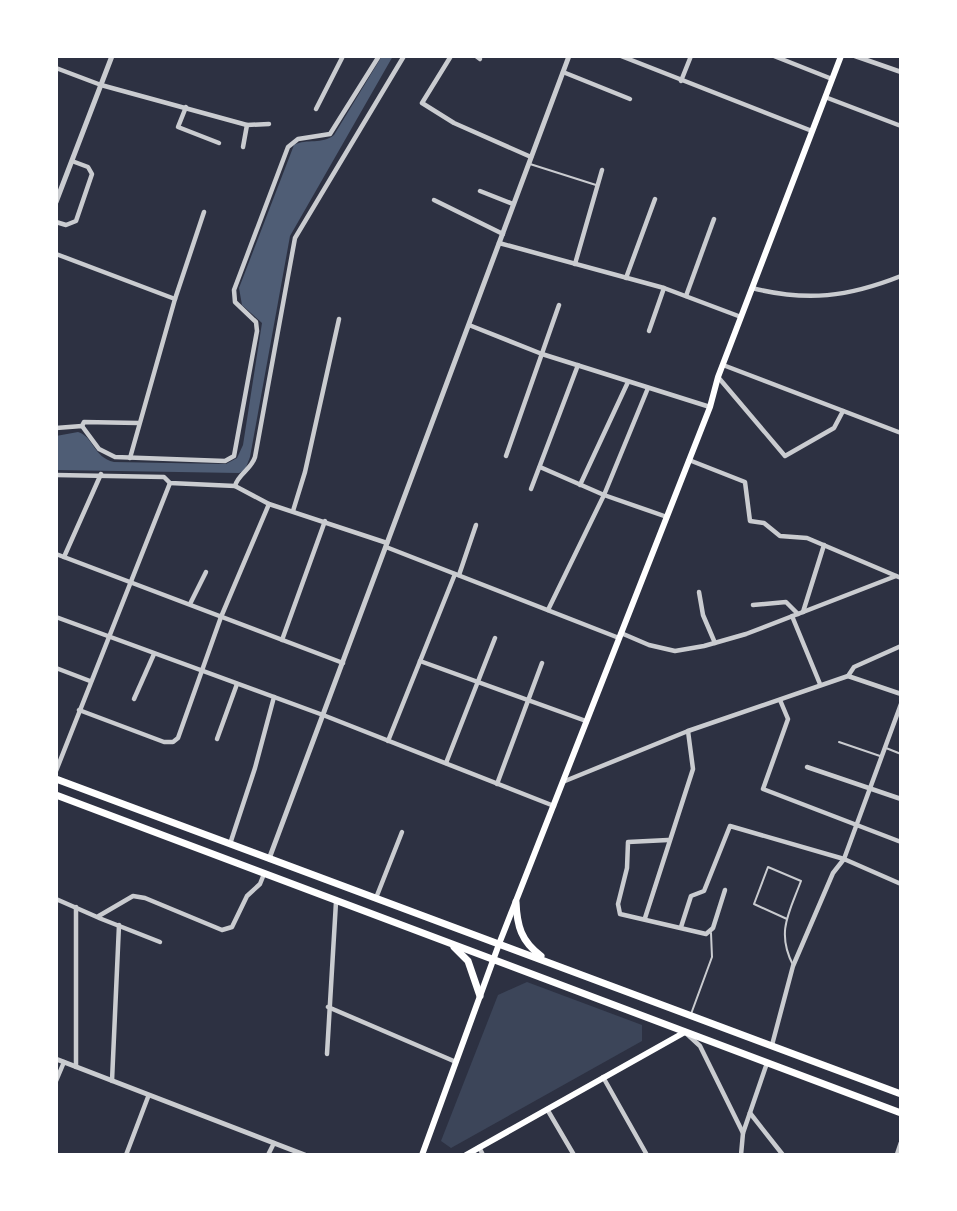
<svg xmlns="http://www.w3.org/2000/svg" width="957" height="1211" font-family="Helvetica,sans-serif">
<rect width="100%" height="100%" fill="#2d3142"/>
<!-- green -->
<polygon fill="#3c4559" points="527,982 642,1025 642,1041 451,1148 441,1141 498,995"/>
<!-- water -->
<path fill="#4f5d75" d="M382,56H393L290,236L250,457L245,470L239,473L56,470V436L78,432C94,437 93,457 114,462L226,464L237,458L243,445L262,323L242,305L239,288L294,145C307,138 322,145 334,135Z"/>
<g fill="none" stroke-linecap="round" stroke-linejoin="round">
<!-- service -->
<g stroke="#caccd0" stroke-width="2">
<polyline points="530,164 596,185"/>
<polyline points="839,742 880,756"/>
<polyline points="886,748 901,754"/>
<path d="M787,919L754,904L768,867L801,881C789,913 776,932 793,965"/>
<polyline points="691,1014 712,957 711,933"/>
</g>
<!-- minor -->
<g stroke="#caccd0" stroke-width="4.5">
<polyline points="451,56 422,103 454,123 531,157"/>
<polyline points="476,56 480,59"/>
<polyline points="621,56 812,131"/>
<polyline points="774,56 832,79"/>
<polyline points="855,56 901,72"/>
<polyline points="56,68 101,85 247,125 269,124"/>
<polyline points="563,72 630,99"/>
<polyline points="681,81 691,56"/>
<polyline points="825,97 901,126"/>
<polyline points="186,107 178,127 219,143"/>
<polyline points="316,109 343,56"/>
<polyline points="243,147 247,125"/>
<polyline points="480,191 513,204"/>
<polyline points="434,200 503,234"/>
<polyline points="56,222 66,225 76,221 92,174 88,167 72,161"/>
<polyline points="499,243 664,288 741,317"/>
<polyline points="56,254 175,299"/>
<polyline points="575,264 602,170"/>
<polyline points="626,278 655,199"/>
<path d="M752,288C807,302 848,297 901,276"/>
<polyline points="686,296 714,219"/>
<polyline points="469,325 542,354 710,407"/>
<polyline points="649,331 664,288"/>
<polyline points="723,365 901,433"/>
<polyline points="718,377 785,456 834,428 843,411"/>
<polyline points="82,426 84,422 138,423"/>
<polyline points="56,428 82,426 99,449 115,457 225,461 234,456 257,331 256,322 235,302 234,290 288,147 298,139 330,134 379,56"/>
<polyline points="506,456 559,305"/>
<polyline points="130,458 175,299 204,212"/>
<polyline points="689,460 745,482 750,521 764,523 780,536 807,538 901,578"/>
<polyline points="540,467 604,495 667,517"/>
<polyline points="56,475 164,477 170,483 235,486 269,504 387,543"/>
<polyline points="580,485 628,382"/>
<path d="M235,486C238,474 251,470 255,457L295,238L404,56"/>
<polyline points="531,489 578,365"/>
<polyline points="293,511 305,472 339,319"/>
<polyline points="386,547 619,638"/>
<polyline points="56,554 343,663"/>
<polyline points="64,557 101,474"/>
<polyline points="459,575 476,525"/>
<polyline points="699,592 703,615 715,643"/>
<polyline points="190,604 206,572"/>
<polyline points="753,605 786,602 798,614"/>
<polyline points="548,610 604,495 648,388"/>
<polyline points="803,612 824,545"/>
<polyline points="792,616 820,684"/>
<polyline points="56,617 323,715 554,806"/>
<polyline points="621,633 649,645 675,651 704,646 746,634 896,576"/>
<polyline points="282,640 325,521"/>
<polyline points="420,661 586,721"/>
<polyline points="56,668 90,681"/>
<polyline points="848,676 901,694"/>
<polyline points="134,699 154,654"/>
<polyline points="780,700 788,719 763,789 901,842"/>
<polyline points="79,710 164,742 173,742 178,738 221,617 269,504"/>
<polyline points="217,739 237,684"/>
<polyline points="388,741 455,574"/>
<polyline points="446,763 495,638"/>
<polyline points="807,767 901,799"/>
<polyline points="56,771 170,483"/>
<polyline points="565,781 688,731 848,676 854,667 901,646"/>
<polyline points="497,784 542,663"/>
<polyline points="668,840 628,842 627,868 618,904 620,914 706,934 713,928 725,890"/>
<polyline points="230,844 255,768 274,697"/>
<polyline points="376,898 402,832"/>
<polyline points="56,899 97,917 133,896 145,898 222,930 232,927 247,896 260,884 264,874"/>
<polyline points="99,918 160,942"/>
<polyline points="645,918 693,769 688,731"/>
<polyline points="681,927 691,896 704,891 730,826 844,859 901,884"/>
<polyline points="328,1007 456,1062"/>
<polyline points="687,1034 700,1046 743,1133"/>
<polyline points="772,1045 793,966 833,873 844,859 901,704"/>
<polyline points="327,1054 336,902"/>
<polyline points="76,1067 76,907"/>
<polyline points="603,1077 647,1155"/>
<polyline points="56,1081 64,1062"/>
<polyline points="112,1081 119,925"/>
<polyline points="547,1109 574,1155"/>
<polyline points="750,1113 783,1155"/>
<polyline points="479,1147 483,1155"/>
<polyline points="126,1155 148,1097"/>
<polyline points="268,1155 274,1143"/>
<polyline points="741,1155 743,1133 767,1063"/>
</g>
<!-- tertiary -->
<g stroke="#caccd0" stroke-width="5">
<polyline points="56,202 112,56"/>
<polyline points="269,859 569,56"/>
<polyline points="56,1059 305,1155"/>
<polyline points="897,1155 901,1143"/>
</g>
<!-- secondary -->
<g stroke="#fff" stroke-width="6">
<polyline points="422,1155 499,944 710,407 718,377 841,56"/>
<polyline points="466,1155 685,1032"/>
</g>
<!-- primary -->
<g stroke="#fff" stroke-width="7">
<polyline points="56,779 901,1094"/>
<polyline points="56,795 901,1113"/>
<path d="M516,902C517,926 521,941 541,956"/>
<polyline points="454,947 468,961 480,996"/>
</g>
</g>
<!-- border -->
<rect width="957" height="1211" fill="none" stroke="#ffffff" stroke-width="116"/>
</svg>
